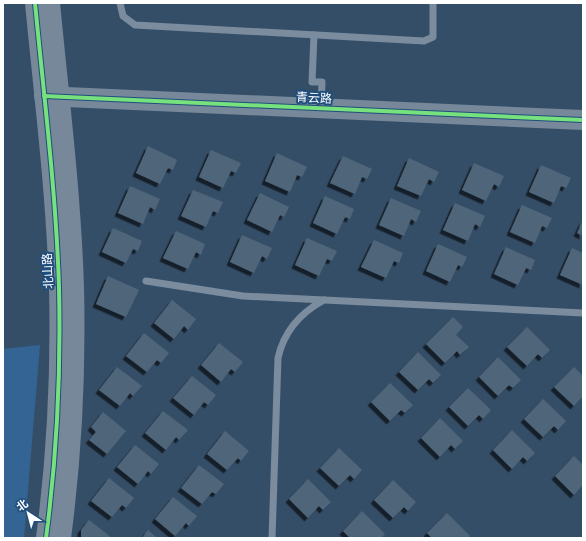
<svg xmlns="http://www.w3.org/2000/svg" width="586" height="541" font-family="'Roboto Condensed','Noto Sans SC',sans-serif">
<defs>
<filter id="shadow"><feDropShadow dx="-3.5" dy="3.5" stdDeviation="0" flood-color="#0009"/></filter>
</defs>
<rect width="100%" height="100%" fill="#354e67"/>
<!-- green -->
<polygon fill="#336493" points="40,345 24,538 3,538 3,349"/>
<!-- building -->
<g fill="#506579" filter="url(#shadow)">
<polygon points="148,146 177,160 173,170 168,168 160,184 136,173"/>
<polygon points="211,150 241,163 236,173 231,171 223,188 199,177"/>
<polygon points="277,153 307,167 302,177 297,175 290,192 265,181"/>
<polygon points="343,156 372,169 367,179 362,177 355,194 330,183"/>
<polygon points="409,158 439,172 434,182 429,179 421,196 397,186"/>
<polygon points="474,163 504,176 499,187 494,184 486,201 462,190"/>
<polygon points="541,165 571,178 566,188 561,186 554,203 529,192"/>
<polygon points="130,186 160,199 155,210 150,207 143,224 118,213"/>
<polygon points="193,190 223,202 218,213 213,211 206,227 181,216"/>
<polygon points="260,193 289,207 284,217 280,215 272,232 247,220"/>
<polygon points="325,196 354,209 350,219 345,217 337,234 313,223"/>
<polygon points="391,198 421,211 416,222 411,219 404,236 379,225"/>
<polygon points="455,203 485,216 480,227 475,224 468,241 443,230"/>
<polygon points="522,205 552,218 547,228 542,226 535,243 510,232"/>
<polygon points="583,220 583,236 577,233"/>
<polygon points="113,228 142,241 138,251 133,249 126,263 102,252"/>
<polygon points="176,231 205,244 201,255 196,252 188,269 163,258"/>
<polygon points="242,235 272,248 267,259 262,256 254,273 230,262"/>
<polygon points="307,238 337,251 332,261 327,259 319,276 295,265"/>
<polygon points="374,240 403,253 399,263 394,261 386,278 361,267"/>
<polygon points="438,244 467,257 462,267 458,265 450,282 426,271"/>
<polygon points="506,247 535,260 531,270 526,268 518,285 494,274"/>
<polygon points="572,248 583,253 583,285 560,275"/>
<polygon points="108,276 139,290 126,317 96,304"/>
<polygon points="172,300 196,319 188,330 184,326 174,339 154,323"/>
<polygon points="453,317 463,327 456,335 469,347 460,355 457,351 445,363 426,344"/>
<polygon points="527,327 550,350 542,358 538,354 527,366 507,347"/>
<polygon points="144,333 169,353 161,363 157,360 147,372 126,356"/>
<polygon points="219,343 243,362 235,372 231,369 221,382 201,365"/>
<polygon points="418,352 441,375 433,383 429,379 418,390 399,372"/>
<polygon points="498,357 521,380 513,388 509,385 498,396 479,377"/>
<polygon points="117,367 142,386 133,396 130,393 120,406 99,390"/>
<polygon points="574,367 583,376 583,396 574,406 554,387"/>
<polygon points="192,376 216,395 208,405 204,402 194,415 173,398"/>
<polygon points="390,383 413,405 405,413 401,410 390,421 371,402"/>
<polygon points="468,388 491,410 483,419 479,415 468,426 449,407"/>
<polygon points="543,399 566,421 558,430 554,426 543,437 524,419"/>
<polygon points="163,411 188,430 179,440 176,437 166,450 145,433"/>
<polygon points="103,412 126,431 107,454 89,440 96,432 91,427"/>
<polygon points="440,418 463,441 455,449 451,445 440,457 421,438"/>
<polygon points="512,430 535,453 527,461 523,457 512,469 493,450"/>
<polygon points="225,431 249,451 241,461 238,458 227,470 207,454"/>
<polygon points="135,445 159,464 151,474 148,471 138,484 117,467"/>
<polygon points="339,448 362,470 354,479 350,475 339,486 320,468"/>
<polygon points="574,456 583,465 583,485 574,495 555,476"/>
<polygon points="199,465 224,484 216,494 212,492 202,504 181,488"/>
<polygon points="109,478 134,498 126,508 122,505 112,517 91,501"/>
<polygon points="308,479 331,502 323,510 319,506 308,518 289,499"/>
<polygon points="393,480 416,502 408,511 404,507 393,518 374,500"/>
<polygon points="173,497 197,516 189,526 186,523 175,536 155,519"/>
<polygon points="362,511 385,534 381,538 350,538 343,531"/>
<polygon points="447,513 470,536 468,538 432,538 427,533"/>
<polygon points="89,520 112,538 81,538 81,530"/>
<polygon points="148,530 157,538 142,538"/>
</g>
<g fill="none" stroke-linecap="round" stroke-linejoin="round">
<!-- lane -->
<g stroke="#7a8c9e" stroke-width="7">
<polyline points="120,3 123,16 135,25 424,41 433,37 433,3"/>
<polyline points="314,35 312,82 322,82 321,107"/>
<polyline points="146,281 243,296 583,313"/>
<path d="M272,538L278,358C284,331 300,313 324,300"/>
</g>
<!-- secondary -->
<g stroke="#76889a" stroke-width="20">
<path d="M35,3C44,97 56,192 59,287C61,371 57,455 46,538"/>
<path d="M50,3C59,97 71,192 74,287C76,370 72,455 61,538"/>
<polyline points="44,96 583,120"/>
</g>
<!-- cycleway casing -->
<g stroke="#204e7c" stroke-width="6">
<g id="cycleway">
<path d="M35,3C44,97 56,192 59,287C61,371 57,455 46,538"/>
<polyline points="44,96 583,120"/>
</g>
</g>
<!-- cycleway -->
<use href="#cycleway" stroke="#77e17e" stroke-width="4"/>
</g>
<g text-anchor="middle" stroke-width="4" stroke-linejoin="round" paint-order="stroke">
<!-- street labels -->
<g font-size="12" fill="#fff" stroke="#204e7c">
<text transform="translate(314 98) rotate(3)" y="4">青云路</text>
<text transform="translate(48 271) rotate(-93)" y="4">北山路</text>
</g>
</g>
<!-- border -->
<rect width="586" height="541" fill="none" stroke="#ffffff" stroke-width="8"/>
<!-- north arrow -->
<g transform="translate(28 513) rotate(324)" stroke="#204e7c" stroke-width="3" paint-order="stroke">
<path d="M0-3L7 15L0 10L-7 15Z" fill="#ffffff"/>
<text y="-6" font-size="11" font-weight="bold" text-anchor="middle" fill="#ffffff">北</text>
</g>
</svg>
